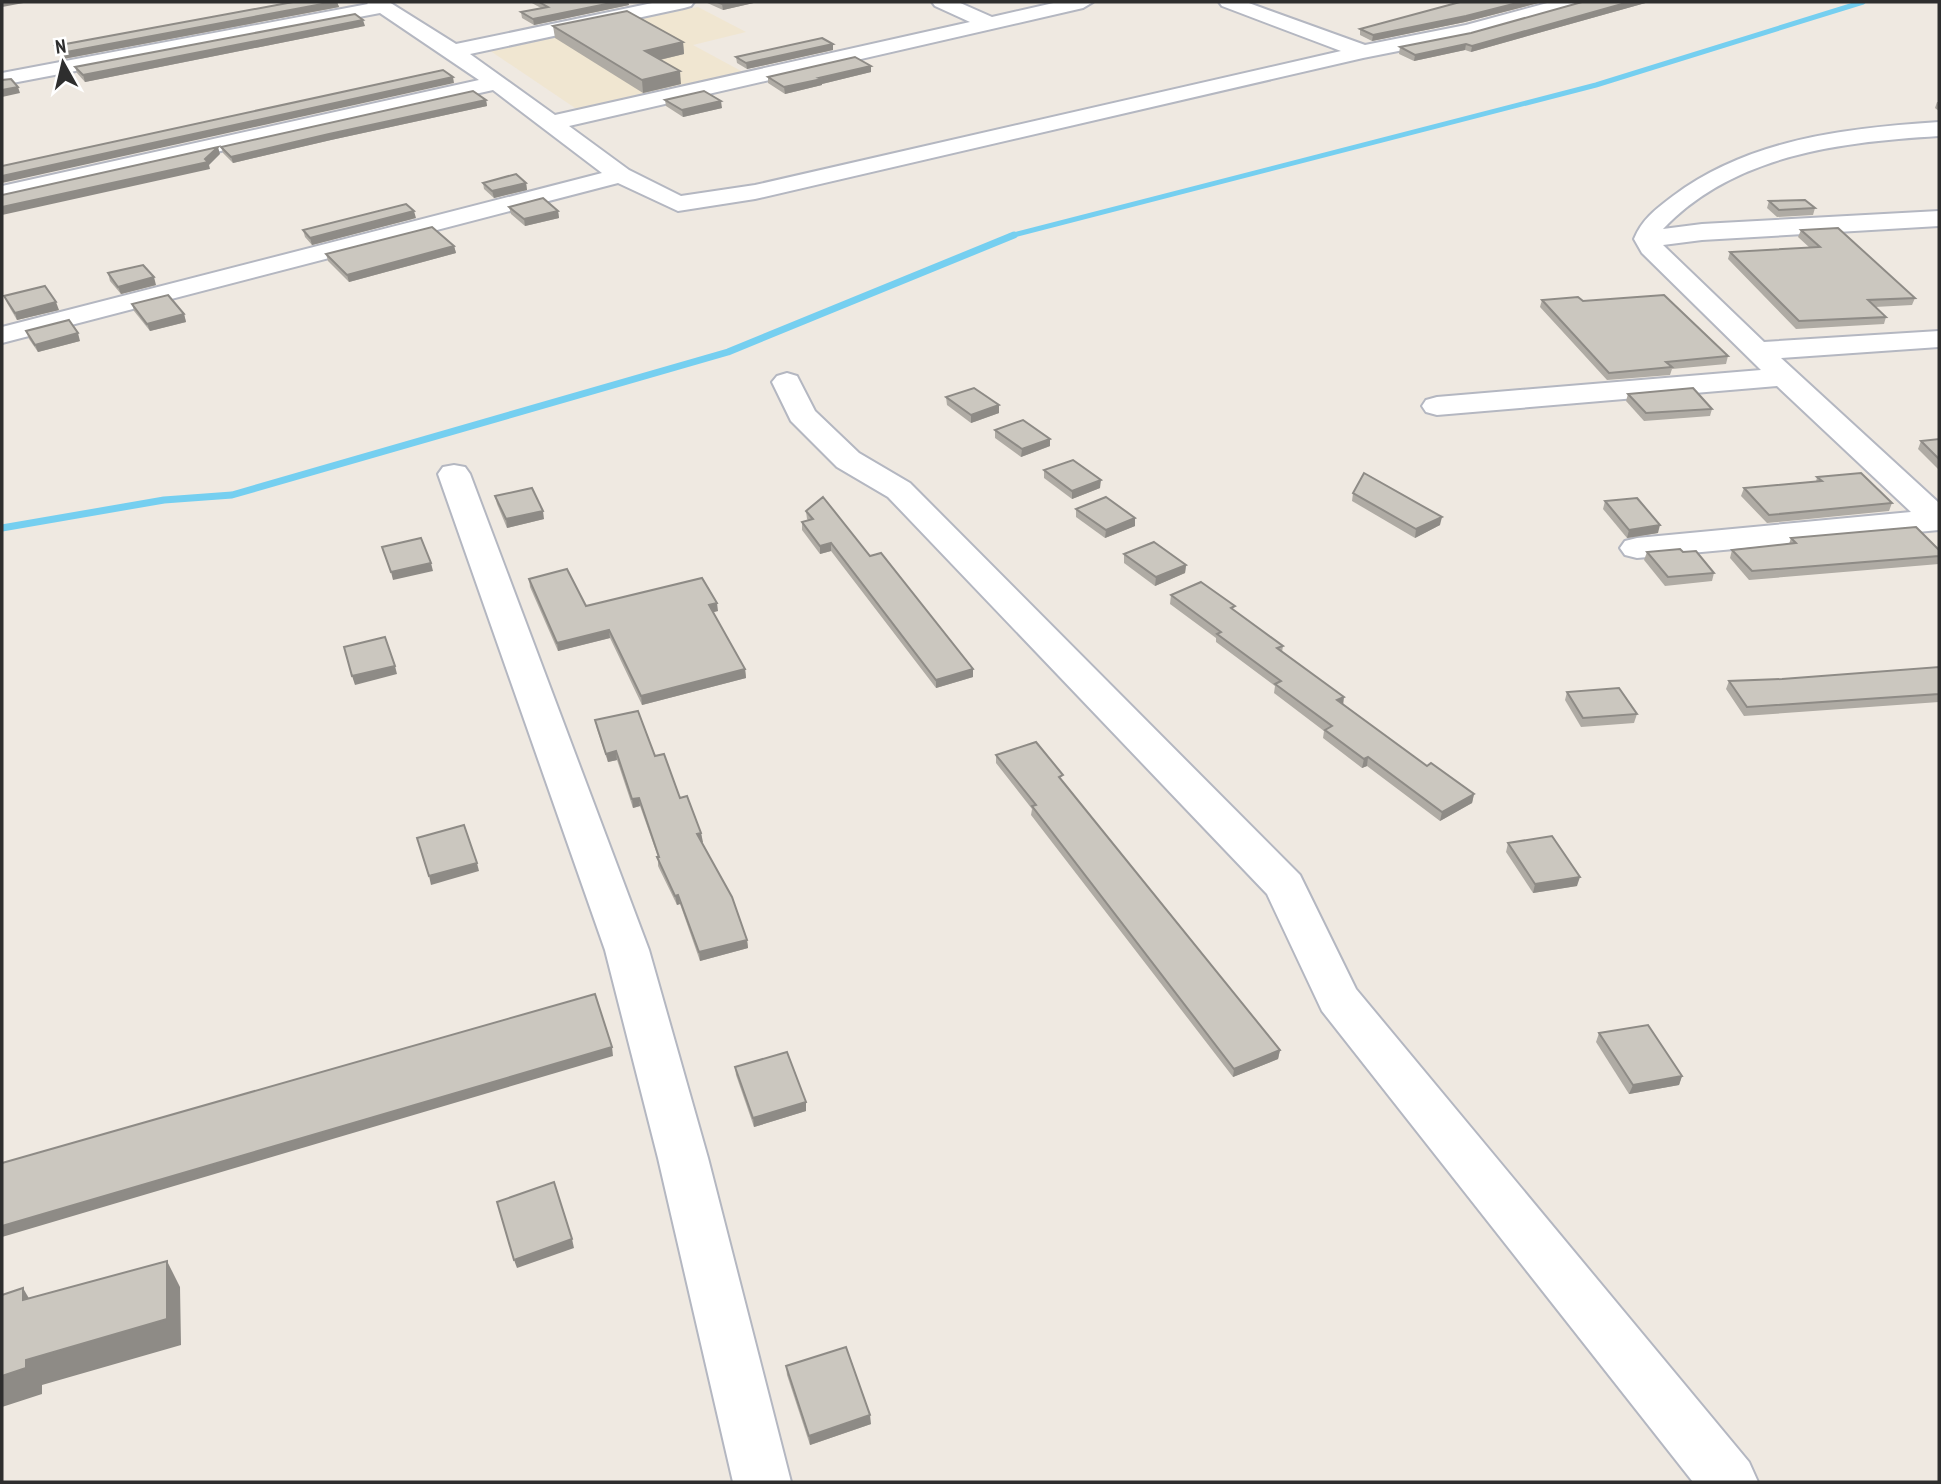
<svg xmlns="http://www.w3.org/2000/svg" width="1941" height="1484" font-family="'PT Sans Narrow',sans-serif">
<rect width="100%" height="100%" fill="#efe9e1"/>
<!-- education -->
<polygon fill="#f0e6d1" points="698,7 746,32 693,45 743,72 578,110 489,50"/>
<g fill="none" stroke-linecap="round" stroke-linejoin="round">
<!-- stream-far1 -->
<polyline stroke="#75cff0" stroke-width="5" points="1010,236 1596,85 1863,2"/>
<!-- stream -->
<polyline stroke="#75cff0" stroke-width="7" points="2,528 164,500 232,495 728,352 1014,235"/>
<!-- minor casing -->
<g stroke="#b4b7c1" stroke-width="4">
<g id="minor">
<polygon points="366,2 389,2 456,44 657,2 694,2 691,6 684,8 470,54 555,115 970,22 935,6 932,2 958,2 992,17 1058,2 1093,2 1083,8 569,126 629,170 681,196 755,185 1341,51 1222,6 1219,2 1246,2 1365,45 1466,25 1551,2 1582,2 1579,6 1469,37 1363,58 755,199 678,211 618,183 2,343 2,327 602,173 493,90 2,200 2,186 479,80 380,13 2,85 2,73 368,4"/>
<path d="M1939,122V136C1842,142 1734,154 1663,229L1702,224L1939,211V226L1702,240L1663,245L1764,342L1939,331V347L1781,358L1939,503V530L1637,558L1625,555L1620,548L1625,541L1637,538L1911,512L1777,386L1437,415L1426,412L1422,406L1426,400L1437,397L1761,370L1642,253L1634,239C1642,219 1656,209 1673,196C1749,139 1846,128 1939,122Z"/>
<polygon points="787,373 797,376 815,411 859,453 910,483 1300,875 1356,989 1749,1462 1758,1482 1693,1482 1322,1011 1267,894 888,497 837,467 791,421 772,382 777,376"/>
<polygon points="454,465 465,467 470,474 649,950 708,1158 791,1482 733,1482 658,1158 605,950 438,474 443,467"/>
</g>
</g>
<!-- minor -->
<use href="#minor" fill="#fff" fill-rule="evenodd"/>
</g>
<!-- wall -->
<g fill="#afaba4">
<polygon points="293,2 337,2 339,7 63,59 57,52 55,46"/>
<polygon points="530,2 628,2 629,5 534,25 522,18 521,12 541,8"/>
<polygon points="705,2 758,2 723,10"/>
<polygon points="1460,2 1542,2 1465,22 1372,41 1360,35 1360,29"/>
<polygon points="1582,2 1649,2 1471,52 1465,50 1414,61 1399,54 1400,47 1471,33"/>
<polygon points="365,26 85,82 77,73 75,67"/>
<polygon points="553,26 683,42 684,54 660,60 681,84 643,93 555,38"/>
<polygon points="833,50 747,69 737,63 736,57"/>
<polygon points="871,66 871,72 822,84 822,85 785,94 768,83 768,77"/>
<polygon points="486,100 487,106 331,140 233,163 223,153 221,147"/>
<polygon points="665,100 722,108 683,117 666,106"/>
<polygon points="1937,102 1939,102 1939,111 1935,108"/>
<polygon points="483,183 526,183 527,190 494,198 484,189"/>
<polygon points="1769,201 1815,208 1813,215 1777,217 1767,208"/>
<polygon points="509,207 558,211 559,218 525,226 511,214"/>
<polygon points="416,218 312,245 305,237 303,230"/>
<polygon points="1801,230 1915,298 1912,305 1875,307 1886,317 1884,324 1796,329 1728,259 1730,252 1810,248 1798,237"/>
<polygon points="454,246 456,253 349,282 328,261 326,254"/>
<polygon points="108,273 156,285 121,294 110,281"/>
<polygon points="4,296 59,310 17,320 7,303"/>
<polygon points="1542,300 1583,301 1728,356 1726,364 1672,369 1670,375 1607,380 1540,307"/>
<polygon points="132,304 184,314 186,322 150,331 134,311"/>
<polygon points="26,331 80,341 38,352 29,339"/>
<polygon points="1628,394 1712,409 1710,416 1644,421 1626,401"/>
<polygon points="946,397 999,413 971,423 947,405"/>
<polygon points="995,430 1050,446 1021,457 995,438"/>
<polygon points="1939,439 1939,470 1918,449 1921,441"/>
<polygon points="1044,470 1100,488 1072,499 1044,478"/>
<polygon points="1817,477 1892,503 1889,511 1767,523 1741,496 1744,488 1816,482"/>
<polygon points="1353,493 1440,525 1415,538 1352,501"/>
<polygon points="495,496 544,519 507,528 497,504"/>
<polygon points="1605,501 1658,533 1627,538 1603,509"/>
<polygon points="1076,509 1135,526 1105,538 1076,517"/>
<polygon points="806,511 870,556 973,677 936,688 831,551 820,554 802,530 802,522 808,520 807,519"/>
<polygon points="1791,538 1939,550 1939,564 1749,580 1730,558 1732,550 1789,544"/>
<polygon points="1647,552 1683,552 1714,573 1712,581 1665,586 1644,560"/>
<polygon points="1124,554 1186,565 1185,573 1155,586 1124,563"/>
<polygon points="529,579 586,606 718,611 713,612 745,669 746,678 642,705 610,638 558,651 530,587"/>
<polygon points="1171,595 1234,611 1283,646 1282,652 1343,704 1427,766 1474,794 1472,803 1440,821 1367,766 1362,768 1323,738 1324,731 1274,693 1275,686 1216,642 1216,638 1170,604"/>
<polygon points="1939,667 1939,702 1744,716 1726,689 1729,681 1782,679"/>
<polygon points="1567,692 1637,714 1634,723 1581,727 1565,700"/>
<polygon points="595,720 655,756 701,833 702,842 747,940 748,948 700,961 680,904 677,905 658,866 658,857 640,806 633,808 617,760 608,762 597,729"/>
<polygon points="996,755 1062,781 1280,1050 1278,1059 1233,1077 1031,815 1032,809 996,763"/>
<polygon points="1508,843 1577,886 1533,893 1506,852"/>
<polygon points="1599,1033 1682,1076 1679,1085 1629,1094 1596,1042"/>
<polygon points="735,1067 806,1102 806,1111 754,1127 736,1075"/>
<polygon points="786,1366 871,1424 810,1445 787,1375"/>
</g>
<!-- shaded-wall -->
<g fill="#8e8b86">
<polygon points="2,2 29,2 2,7"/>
<polygon points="333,2 337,2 339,7 63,59 61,53"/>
<polygon points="616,2 628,2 629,5 534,25 533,19"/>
<polygon points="733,2 758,2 723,10 722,4"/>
<polygon points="1521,2 1542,2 1465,22 1372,41 1373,35"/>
<polygon points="1629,2 1649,2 1471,52 1472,46"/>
<polygon points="363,20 365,26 85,82 83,75"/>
<polygon points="683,42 684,54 646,63 645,51"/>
<polygon points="833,44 833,50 747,69 746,63"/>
<polygon points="1466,44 1465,50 1414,61 1415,55"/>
<polygon points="871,66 871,72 822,84 822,85 785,94 784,87"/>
<polygon points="680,71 681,84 643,93 642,80"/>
<polygon points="453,77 454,83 2,183 2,176"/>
<polygon points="18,87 20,93 2,97 2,90"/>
<polygon points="486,100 487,106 331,140 233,163 231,157 329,134"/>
<polygon points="721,101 722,108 683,117 682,110"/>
<polygon points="218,147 220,154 209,165 210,169 2,215 2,207 205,159"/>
<polygon points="526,183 527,190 494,198 492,191"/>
<polygon points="414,211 416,218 312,245 310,238"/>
<polygon points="558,211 559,218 525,226 524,219"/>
<polygon points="454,246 456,253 349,282 347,275"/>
<polygon points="154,277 156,285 121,294 118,287"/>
<polygon points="56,302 59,310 17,320 15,313"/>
<polygon points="184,314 186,322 150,331 147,324"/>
<polygon points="78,333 80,341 38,352 35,345"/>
<polygon points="999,405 999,413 971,423 971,415"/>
<polygon points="1050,439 1050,446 1021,457 1022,449"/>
<polygon points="1101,480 1100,488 1072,499 1072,491"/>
<polygon points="543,511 544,519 507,528 506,519"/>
<polygon points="1442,517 1440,525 1415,538 1416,529"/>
<polygon points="1135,518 1135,526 1105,538 1106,530"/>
<polygon points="1660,525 1658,533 1627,538 1629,530"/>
<polygon points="831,543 831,551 820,554 820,546"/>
<polygon points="431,563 433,571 393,580 391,572"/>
<polygon points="1186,565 1185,573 1155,586 1156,577"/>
<polygon points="717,603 718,611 710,613 709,605"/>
<polygon points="609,630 610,638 558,651 557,643"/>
<polygon points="395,666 397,674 355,685 352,676"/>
<polygon points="745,669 746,678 642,705 641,696"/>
<polygon points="973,669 973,677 936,688 936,680"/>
<polygon points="1344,697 1343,706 1337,700"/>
<polygon points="616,751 617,760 608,762 606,754"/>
<polygon points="1368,757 1367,766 1362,768 1364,759"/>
<polygon points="1474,794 1472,803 1440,821 1442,812"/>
<polygon points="639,798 640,806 633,808 632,799"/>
<polygon points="701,833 703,842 698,843 697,834"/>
<polygon points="477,863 479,871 431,885 429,876"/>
<polygon points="1580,877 1577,886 1533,893 1535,884"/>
<polygon points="678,895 680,904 677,905 675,896"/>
<polygon points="747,940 748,948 700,961 699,952"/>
<polygon points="612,1047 613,1056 2,1237 2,1226"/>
<polygon points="1280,1050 1278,1059 1233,1077 1234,1069"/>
<polygon points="1682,1076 1679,1085 1629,1094 1633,1085"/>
<polygon points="806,1102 806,1111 754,1127 753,1118"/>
<polygon points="572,1239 574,1248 517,1268 514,1260"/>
<polygon points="167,1261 180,1287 181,1345 42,1385 42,1394 2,1407 2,1376"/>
<polygon points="23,1288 38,1314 23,1300"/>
<polygon points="870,1415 871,1424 810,1445 809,1436"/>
</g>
<!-- building -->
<g fill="#cbc7bf" stroke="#8e8b86" stroke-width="2">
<polygon points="293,2 333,2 61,53 55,46"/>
<polygon points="539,2 616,2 533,19 521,12 548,7"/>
<polygon points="717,2 733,2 722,4"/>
<polygon points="1460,2 1521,2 1466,16 1373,35 1360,29"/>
<polygon points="1582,2 1629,2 1472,46 1466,44 1415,55 1400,47 1471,33"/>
<polygon points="627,11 683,42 645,51 680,71 642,80 553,26"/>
<polygon points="355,14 363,20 83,75 75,67"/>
<polygon points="822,38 833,44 746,63 736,57"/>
<polygon points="855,57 871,66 819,78 822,79 784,87 768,77"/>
<polygon points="443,70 453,77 2,176 2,166"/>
<polygon points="11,79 18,87 2,90 2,80"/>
<polygon points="473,91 486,100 329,134 231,157 221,147"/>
<polygon points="704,91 721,101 682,110 665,100"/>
<polygon points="218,147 205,159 208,162 2,207 2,195"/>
<polygon points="516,174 526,183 492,191 483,183"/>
<polygon points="543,198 558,211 524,219 509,207"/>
<polygon points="1805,200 1815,208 1779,210 1769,201"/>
<polygon points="406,204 414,211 310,238 303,230"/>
<polygon points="432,227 454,246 347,275 326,254"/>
<polygon points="1838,228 1915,298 1868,300 1886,317 1799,321 1730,252 1820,247 1801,230"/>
<polygon points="143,265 154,277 118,287 108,273"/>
<polygon points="45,286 56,302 15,313 4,296"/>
<polygon points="168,295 184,314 147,324 132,304"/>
<polygon points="1664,295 1728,356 1666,362 1672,367 1609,373 1542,300 1578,297 1583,301"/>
<polygon points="69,320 78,333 35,345 26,331"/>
<polygon points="974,388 999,405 971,415 946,397"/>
<polygon points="1693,388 1712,409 1646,413 1628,394"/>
<polygon points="1023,420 1050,439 1022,449 995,430"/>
<polygon points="1939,439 1939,459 1921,441"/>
<polygon points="1073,460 1101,480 1072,491 1044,470"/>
<polygon points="1364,473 1442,517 1416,529 1353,493"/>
<polygon points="1861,473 1892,503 1769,515 1744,488 1822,481 1817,477"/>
<polygon points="532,488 543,511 506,519 495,496"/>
<polygon points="823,497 870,556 881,553 973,669 936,680 831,543 820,546 802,522 813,519 806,511"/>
<polygon points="1106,497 1135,518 1106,530 1076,509"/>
<polygon points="1637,498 1660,525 1629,530 1605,501"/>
<polygon points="1916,527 1939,550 1939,556 1752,571 1732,550 1796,543 1791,538"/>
<polygon points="421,538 431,563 391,572 382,547"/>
<polygon points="1154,542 1186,565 1156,577 1124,554"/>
<polygon points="1680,549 1683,552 1696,551 1714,573 1668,577 1647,552"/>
<polygon points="567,569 586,606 702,578 717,603 709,605 745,669 641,696 609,630 557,643 529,579"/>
<polygon points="1201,582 1235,606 1231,608 1283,646 1277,648 1344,697 1337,700 1427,766 1431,763 1474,794 1442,812 1368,757 1364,759 1325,730 1332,726 1275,684 1281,681 1217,634 1221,632 1171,595"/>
<polygon points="385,637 395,666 352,676 344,647"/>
<polygon points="1939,667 1939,694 1747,707 1729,681 1782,679"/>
<polygon points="1619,688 1637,714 1583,718 1567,692"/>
<polygon points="638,711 655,756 664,754 680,798 687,796 701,833 697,834 732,897 747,940 699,952 678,895 675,896 657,857 659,857 639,798 632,799 616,751 606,754 595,720"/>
<polygon points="1036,742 1063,775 1059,777 1280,1050 1234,1069 1032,806 1036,805 996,755"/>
<polygon points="464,825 477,863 429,876 417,838"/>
<polygon points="1552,836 1580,877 1535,884 1508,843"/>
<polygon points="595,994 612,1047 2,1226 2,1163"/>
<polygon points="1648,1025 1682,1076 1633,1085 1599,1033"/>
<polygon points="787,1052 806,1102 753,1118 735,1067"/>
<polygon points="554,1182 572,1239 514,1260 497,1202"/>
<polygon points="167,1261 167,1319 26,1360 26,1368 2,1376 2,1295 23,1288 23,1300"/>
<polygon points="846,1347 870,1415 809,1436 786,1366"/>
</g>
<!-- border -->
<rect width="1941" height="1484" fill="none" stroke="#2e2e2e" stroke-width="7"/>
<!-- north arrow -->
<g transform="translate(63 63) rotate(352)" stroke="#ffffff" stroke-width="5" paint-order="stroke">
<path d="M0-5L12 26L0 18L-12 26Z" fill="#2e2e2e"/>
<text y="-10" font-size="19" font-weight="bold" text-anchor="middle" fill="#2e2e2e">N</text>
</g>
</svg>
